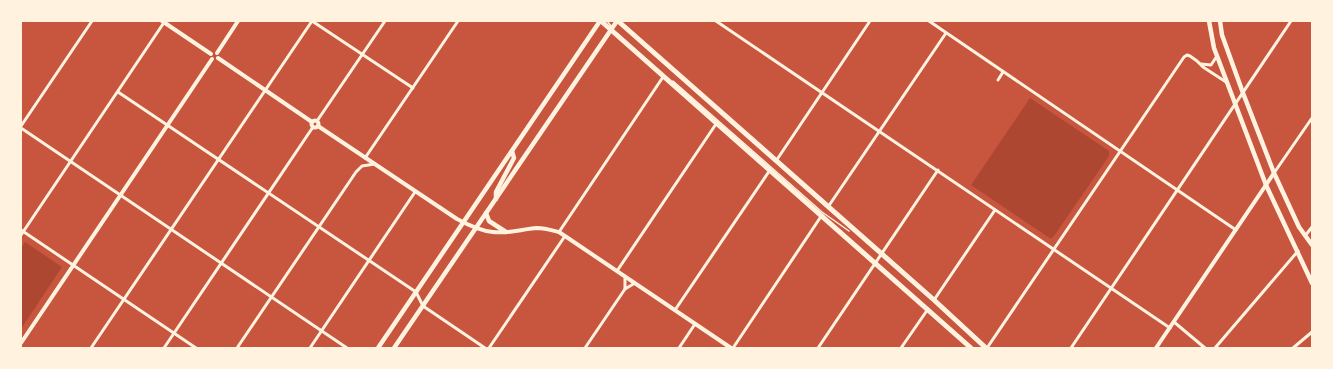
<svg xmlns="http://www.w3.org/2000/svg" width="1333" height="369" font-family="Jost,sans-serif">
<rect width="100%" height="100%" fill="#c8553d"/>
<!-- green -->
<g fill="#ae4732">
<polygon points="1030,98 1109,151 1109,156 1054,236 1051,239 971,185"/>
<polygon points="25,242 62,267 21,329 21,248"/>
</g>
<g fill="none" stroke-linecap="round" stroke-linejoin="round">
<!-- service -->
<g stroke="#fff3e0" stroke-width="1.5">
<polyline points="607,21 612,27"/>
<polyline points="673,81 822,212 849,231"/>
</g>
<!-- minor -->
<g stroke="#fff3e0" stroke-width="3">
<polyline points="312,21 413,88"/>
<polyline points="716,21 1170,328"/>
<polyline points="929,21 1236,230"/>
<polyline points="1201,64 1211,65 1217,56"/>
<polyline points="998,80 1003,72"/>
<polyline points="118,92 416,292 423,306 485,348"/>
<polyline points="317,121 385,21"/>
<polyline points="21,126 92,21"/>
<polyline points="21,128 347,348"/>
<polyline points="365,158 458,21"/>
<polyline points="776,161 870,21"/>
<polyline points="1274,173 1312,118"/>
<polyline points="828,207 946,33"/>
<polyline points="21,230 196,348"/>
<polyline points="559,232 663,77"/>
<polyline points="21,235 165,21"/>
<polyline points="1305,236 1312,227"/>
<polyline points="617,271 716,124"/>
<polyline points="625,289 625,276"/>
<polyline points="934,300 995,210"/>
<polyline points="675,310 770,170"/>
<polyline points="1174,322 1205,348"/>
<polyline points="91,348 312,21"/>
<polyline points="164,348 313,127"/>
<polyline points="237,348 356,172 362,166 375,164"/>
<polyline points="310,348 415,192"/>
<polyline points="489,348 565,236"/>
<polyline points="585,348 625,289 635,283"/>
<polyline points="679,348 695,324"/>
<polyline points="733,348 822,215"/>
<polyline points="818,348 938,170"/>
<polyline points="901,348 928,309"/>
<polyline points="987,348 1184,57 1187,55 1190,56 1197,61 1203,67 1226,82"/>
<polyline points="1071,348 1291,21"/>
<polyline points="1215,348 1298,251"/>
<polyline points="1293,348 1312,332"/>
</g>
<!-- tertiary -->
<g stroke="#fff3e0" stroke-width="4">
<polyline points="162,21 211,54"/>
<polyline points="217,53 238,21"/>
<polyline points="218,58 312,122"/>
<circle cx="315" cy="124" r="3.5"/>
<path d="M318,126L457,219C468,225 480,231 493,232C508,234 522,229 537,228C544,228 551,230 559,232L731,348"/>
<polyline points="21,343 212,59"/>
<polyline points="1156,348 1274,173"/>
</g>
<!-- secondary -->
<g stroke="#fff3e0" stroke-width="4.5">
<polyline points="1209,21 1214,48 1266,185 1312,283"/>
<polyline points="1220,21 1222,35 1243,93 1274,173 1299,227 1312,245"/>
<polyline points="496,199 496,192 514,158 512,151"/>
<polyline points="486,213 489,221 506,232"/>
<polyline points="378,348 600,21"/>
<polyline points="394,348 617,21"/>
</g>
<!-- primary -->
<g stroke="#fff3e0" stroke-width="5">
<polyline points="601,21 971,348"/>
<polyline points="618,21 934,300 986,348"/>
</g>
</g>
<!-- border -->
<rect width="1333" height="369" fill="none" stroke="#fff3e0" stroke-width="44"/>
</svg>
